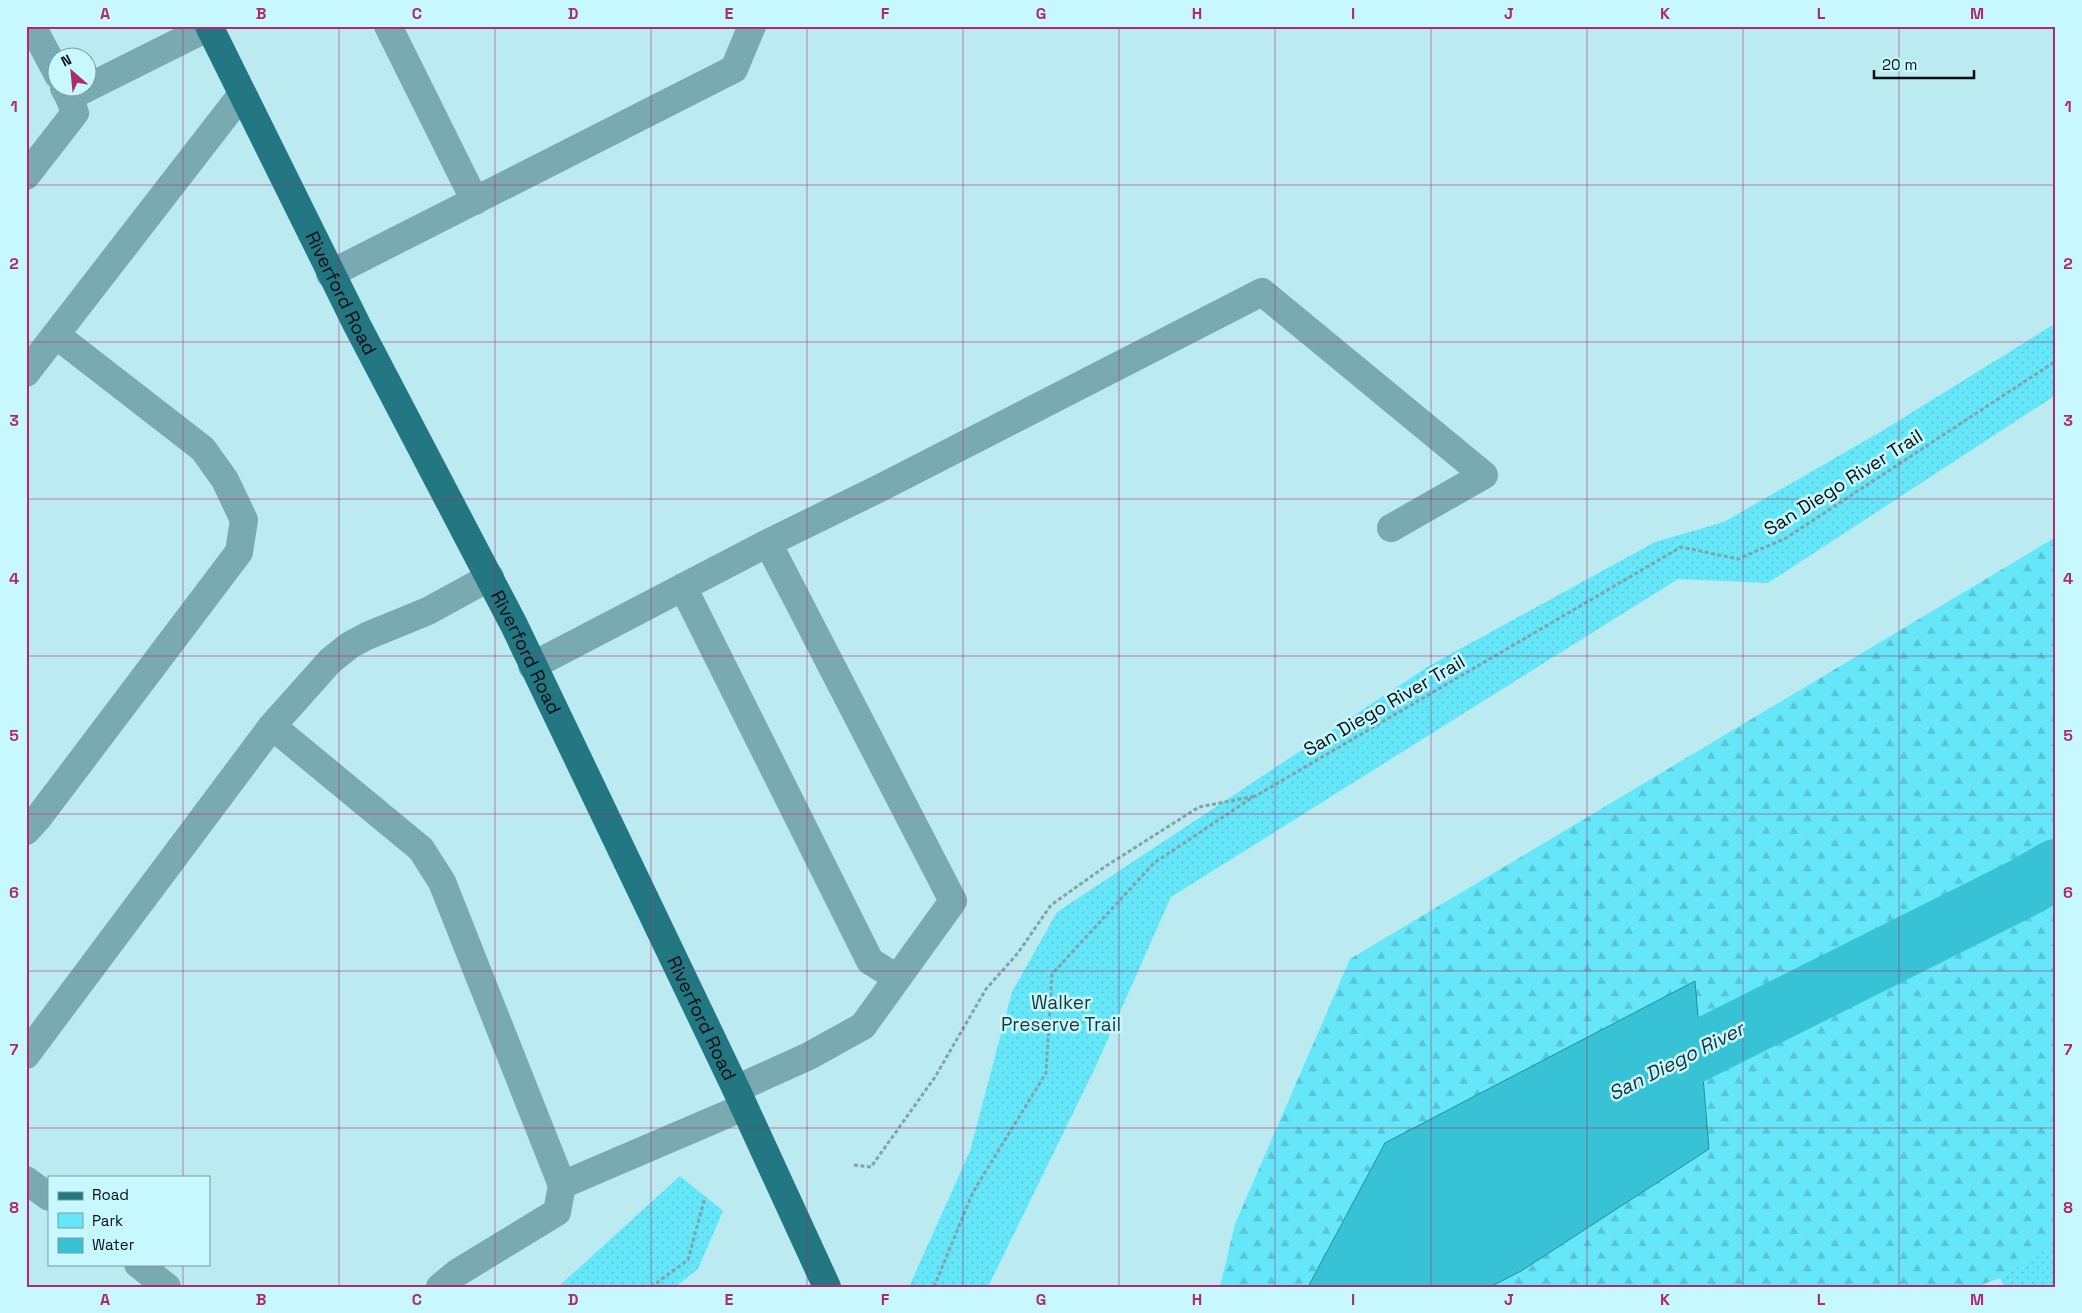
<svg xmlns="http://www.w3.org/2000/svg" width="2082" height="1313" font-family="'Space Grotesk',sans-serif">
<defs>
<pattern id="green-dots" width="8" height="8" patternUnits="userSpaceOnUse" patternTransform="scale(1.25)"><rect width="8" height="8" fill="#65e7f9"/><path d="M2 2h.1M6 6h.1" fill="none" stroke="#56c5d4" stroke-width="1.8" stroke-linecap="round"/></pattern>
<pattern id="forest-firs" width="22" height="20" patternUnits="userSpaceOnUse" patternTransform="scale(1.25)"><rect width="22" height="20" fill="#65e7f9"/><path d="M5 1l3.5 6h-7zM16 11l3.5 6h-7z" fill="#56c5d4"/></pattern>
</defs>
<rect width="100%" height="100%" fill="#bbeaf1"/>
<!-- green -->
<g fill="url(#green-dots)">
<polygon points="2056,323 2056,395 1768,583 1678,579 1171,897 1095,1068 988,1287 909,1287 970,1151 1012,992 1057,912 1429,666 1655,542 1724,522 1882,431"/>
<polygon points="680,1176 723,1211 698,1269 675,1287 558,1287"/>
<polygon points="2056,1243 2056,1287 2005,1287 2000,1278"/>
</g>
<!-- forest -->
<polygon fill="url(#forest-firs)" points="2056,537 2056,1243 2000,1278 1976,1287 1220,1287 1235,1224 1350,959"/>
<!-- water -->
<polygon fill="#37c3d5" stroke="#278d9a" points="1695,981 1709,1149 1521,1271 1490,1287 1308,1287 1385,1143"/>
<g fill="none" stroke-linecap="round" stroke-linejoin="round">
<!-- river -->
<polyline stroke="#37c3d5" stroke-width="60" points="1626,1087 2027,886 2056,869"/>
<!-- path -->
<g stroke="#80a4aa" stroke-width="3" stroke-dasharray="4 2.5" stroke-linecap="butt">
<polyline points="854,1165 871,1167 935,1077 986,989 1018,953 1051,905 1106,866 1199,807 1256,796"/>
<polyline points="651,1287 688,1260 705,1197"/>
<polyline points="934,1287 973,1192 1046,1073 1052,974 1154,863 1247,801 1681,547 1738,559 1786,538 2056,361"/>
</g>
<!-- minor -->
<g stroke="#79aab1" stroke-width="28">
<polyline points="32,26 58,75"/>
<polyline points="388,26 475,201"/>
<polyline points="64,88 69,97 209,27"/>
<polyline points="26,176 75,113 69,97"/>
<polyline points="330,274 734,69 752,26"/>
<polyline points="26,373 242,94"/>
<polyline points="768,543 884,486 1262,292 1484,475 1391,528"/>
<polyline points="490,577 428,611 367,636 350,645 330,661 272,726 421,849 442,882 562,1185 744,1107"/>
<polyline points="683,587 870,961 897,978"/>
<polyline points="532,666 768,543 953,901 863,1026 809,1056 736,1089"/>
<polyline points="26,831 38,818 239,552 244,520 225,480 203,449 56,335"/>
<polyline points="26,1055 272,726"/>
<polyline points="26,1180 49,1197"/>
<polyline points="138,1264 167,1287"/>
<polyline points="440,1287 457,1273 557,1212 562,1185"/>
</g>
<!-- major -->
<path stroke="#227782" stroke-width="28" id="s1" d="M209,26L357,325L514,625L736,1089L827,1287"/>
</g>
<!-- grid -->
<path fill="none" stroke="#ae296f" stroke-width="1" stroke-opacity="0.55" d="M183,26V1177M339,26V1287M495,26V1287M651,26V1287M807,26V1287M963,26V1287M1119,26V1287M1275,26V1287M1431,26V1287M1587,26V1287M1743,26V1287M1899,26V1287M26,185H2056M26,342H2056M26,499H2056M26,656H2056M26,814H2056M26,971H2056M26,1128H2056M183,1264V1287"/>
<g text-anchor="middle" stroke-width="5" stroke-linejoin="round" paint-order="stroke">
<!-- street labels -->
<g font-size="19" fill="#010f11" stroke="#c8f8ff">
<text dy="7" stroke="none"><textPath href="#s1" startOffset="298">Riverford Road</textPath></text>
<text transform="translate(1843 482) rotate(-32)" y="7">San Diego River Trail</text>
<text dy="7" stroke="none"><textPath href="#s1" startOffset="702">Riverford Road</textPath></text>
<text transform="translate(1384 705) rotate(-30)" y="7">San Diego River Trail</text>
<text dy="7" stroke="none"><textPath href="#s1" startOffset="1108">Riverford Road</textPath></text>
</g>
<!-- park labels -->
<g font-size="19" fill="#1e3538" stroke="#c8f8ff">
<text x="1061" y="1009">Walker<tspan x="1061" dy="22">Preserve Trail</tspan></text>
</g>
<!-- water labels -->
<g font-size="20" font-style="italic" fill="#193034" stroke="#c8f8ff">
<text transform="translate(1676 1061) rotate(-27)" y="7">San Diego River</text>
</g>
</g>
<!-- border -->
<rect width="2082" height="1313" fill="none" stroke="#c8f8ff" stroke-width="55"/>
<!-- legend -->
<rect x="48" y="1176" width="162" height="90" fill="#c8f8ff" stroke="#789ba0"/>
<rect x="58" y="1192" width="25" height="8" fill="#227782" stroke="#789ba0"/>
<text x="92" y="1200" font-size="15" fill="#010f11">Road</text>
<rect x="58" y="1213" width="25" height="15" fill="#65e7f9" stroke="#789ba0"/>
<text x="92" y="1226" font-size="15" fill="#010f11">Park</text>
<rect x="58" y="1238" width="25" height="15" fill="#37c3d5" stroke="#789ba0"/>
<text x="92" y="1250" font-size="15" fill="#010f11">Water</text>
<!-- north arrow -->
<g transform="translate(72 72) rotate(333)"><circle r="24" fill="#c8f8ff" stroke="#789ba0"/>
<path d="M0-4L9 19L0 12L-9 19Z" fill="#ae296f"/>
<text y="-8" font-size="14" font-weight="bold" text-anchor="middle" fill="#010f11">N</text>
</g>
<!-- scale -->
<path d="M1874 70v8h100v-8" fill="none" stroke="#010f11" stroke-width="2.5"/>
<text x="1882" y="70" font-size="15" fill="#010f11" stroke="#c8f8ff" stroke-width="4" paint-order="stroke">20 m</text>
<rect x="28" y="28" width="2026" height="1258" fill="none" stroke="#ae296f" stroke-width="2"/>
<g font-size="16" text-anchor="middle" font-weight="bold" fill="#ae296f">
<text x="105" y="19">A</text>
<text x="261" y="19">B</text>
<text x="417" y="19">C</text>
<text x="573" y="19">D</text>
<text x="729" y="19">E</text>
<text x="885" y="19">F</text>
<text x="1041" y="19">G</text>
<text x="1197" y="19">H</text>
<text x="1353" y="19">I</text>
<text x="1509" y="19">J</text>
<text x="1665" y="19">K</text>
<text x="1821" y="19">L</text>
<text x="1977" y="19">M</text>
<text x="14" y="112">1</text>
<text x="2068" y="112">1</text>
<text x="14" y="269">2</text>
<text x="2068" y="269">2</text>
<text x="14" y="426">3</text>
<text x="2068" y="426">3</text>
<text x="14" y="584">4</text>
<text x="2068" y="584">4</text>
<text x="14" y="741">5</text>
<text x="2068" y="741">5</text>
<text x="14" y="898">6</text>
<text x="2068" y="898">6</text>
<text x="14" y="1055">7</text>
<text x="2068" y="1055">7</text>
<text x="14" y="1213">8</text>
<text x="2068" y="1213">8</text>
<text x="105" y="1305">A</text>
<text x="261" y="1305">B</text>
<text x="417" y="1305">C</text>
<text x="573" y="1305">D</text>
<text x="729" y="1305">E</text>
<text x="885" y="1305">F</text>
<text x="1041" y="1305">G</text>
<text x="1197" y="1305">H</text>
<text x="1353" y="1305">I</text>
<text x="1509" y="1305">J</text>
<text x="1665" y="1305">K</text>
<text x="1821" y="1305">L</text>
<text x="1977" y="1305">M</text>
</g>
</svg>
